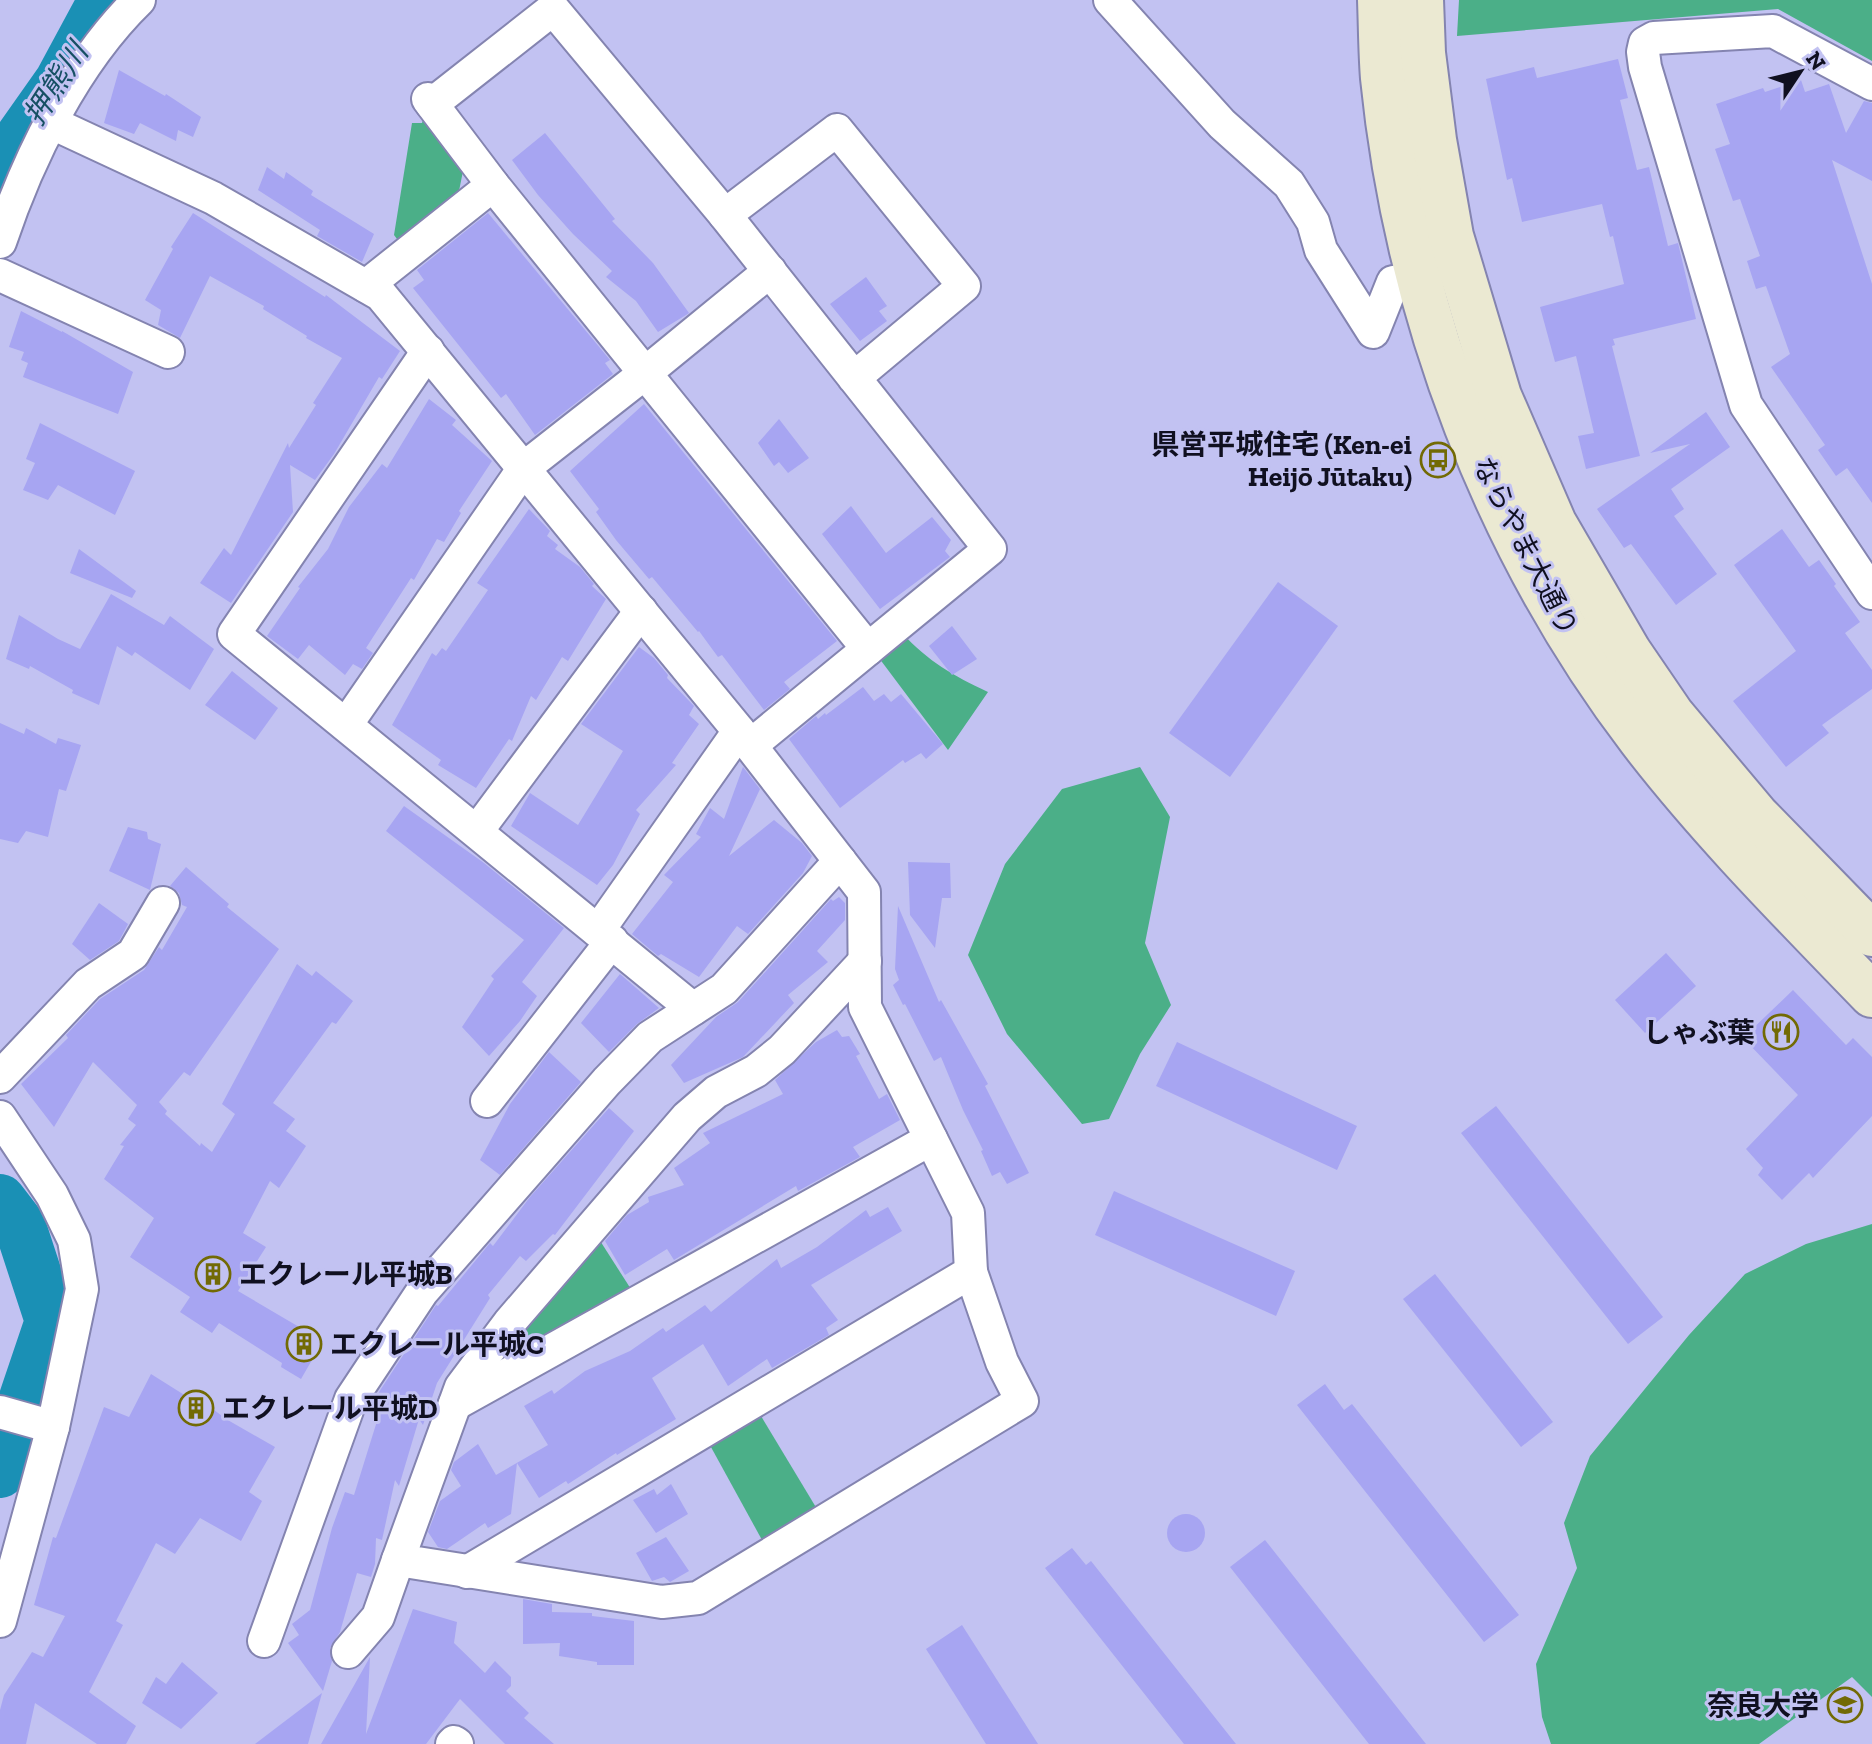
<svg xmlns="http://www.w3.org/2000/svg" width="1872" height="1744" font-family="'Zilla Slab','Noto Sans JP',serif">
<rect width="100%" height="100%" fill="#c2c2f2"/>
<!-- green -->
<g fill="#4baf88">
<polygon points="1459,0 1872,0 1872,61 1778,9 1457,36"/>
<polygon points="425,114 464,166 459,191 400,243 394,235 412,123 422,123"/>
<path d="M902,633C929,662 952,675 988,692L948,750L876,654Z"/>
<polygon points="1140,767 1170,817 1145,943 1171,1005 1140,1054 1109,1119 1082,1124 1007,1034 968,955 1005,864 1062,789"/>
<polygon points="1872,1224 1872,1697 1852,1677 1759,1744 1551,1744 1542,1717 1536,1664 1577,1568 1564,1523 1590,1456 1689,1335 1745,1274 1806,1244"/>
<polygon points="597,1236 636,1297 522,1352 518,1337"/>
<polygon points="755,1406 817,1509 762,1540 706,1438"/>
</g>
<g fill="none" stroke-linecap="round" stroke-linejoin="round">
<!-- river -->
<g stroke="#1a90b5" stroke-width="52">
<polyline points="0,167 60,82 100,8 109,0"/>
<polyline points="0,1200 20,1226 51,1321 0,1472"/>
</g>
</g>
<!-- building -->
<g fill="#a7a5f2">
<polygon points="1618,59 1628,98 1620,100 1637,170 1649,167 1668,246 1678,243 1696,319 1613,339 1615,345 1612,346 1640,456 1586,469 1578,436 1594,433 1576,356 1555,362 1540,307 1624,284 1613,236 1610,237 1602,204 1522,222 1512,178 1507,180 1486,79 1534,67 1537,78"/>
<polygon points="119,70 165,96 166,94 201,117 193,137 178,130 176,141 140,123 134,134 104,123"/>
<polygon points="1801,80 1805,92 1829,84 1846,133 1864,101 1872,103 1872,181 1832,160 1872,284 1872,503 1847,468 1836,476 1818,450 1825,445 1771,367 1790,354 1766,286 1756,289 1747,261 1760,256 1740,199 1733,201 1715,149 1730,144 1716,104 1763,88 1765,92"/>
<polygon points="545,133 615,219 612,221 653,263 689,313 686,315 658,332 636,301 606,277 612,271 573,234 538,195 512,160"/>
<polygon points="267,167 284,179 286,172 313,191 311,195 374,234 362,262 317,236 320,230 258,190"/>
<polygon points="193,213 325,297 326,295 400,351 382,379 379,377 334,454 315,480 290,465 293,512 231,603 200,583 224,548 231,555 288,443 289,448 316,405 313,403 342,358 306,338 307,336 263,309 264,306 210,276 180,338 158,325 161,310 145,300 173,249 171,247"/>
<polygon points="488,213 610,360 605,363 613,374 535,435 506,394 501,398 413,288 424,280 417,270"/>
<polygon points="866,277 887,306 879,311 887,321 860,341 830,304"/>
<polygon points="21,311 62,332 62,331 133,372 118,414 23,377 28,363 21,360 24,352 9,347"/>
<polygon points="429,399 456,420 452,425 492,461 459,511 461,513 444,542 437,539 414,580 411,578 366,648 373,653 362,669 353,664 345,675 309,645 298,659 267,636 300,588 298,587 328,549 349,507 382,464 387,468"/>
<polygon points="644,404 837,641 784,682 790,689 764,710 722,655 718,657 699,631 698,632 652,577 649,579 616,540 596,512 599,509 570,471"/>
<polygon points="1706,412 1730,447 1671,489 1684,509 1674,516 1717,574 1676,605 1631,544 1624,548 1597,509 1690,444 1650,453"/>
<polygon points="779,419 809,458 788,473 779,462 774,466 758,443"/>
<polygon points="40,423 135,471 115,515 58,485 48,500 23,490 35,463 26,459"/>
<polygon points="851,506 886,553 932,517 951,540 945,551 950,557 880,609 822,534"/>
<polygon points="529,509 550,531 547,536 558,545 555,549 580,567 594,584 592,586 606,599 568,661 562,657 536,700 531,696 512,741 509,739 476,788 438,765 441,760 392,725 432,653 436,656 442,648 446,651 488,590 477,583"/>
<polygon points="1782,529 1809,567 1819,560 1836,584 1834,586 1860,622 1845,633 1872,670 1872,689 1822,725 1829,733 1786,767 1733,701 1796,651 1734,565"/>
<polygon points="79,549 136,591 132,598 70,573"/>
<polygon points="1278,582 1338,626 1230,777 1169,733"/>
<polygon points="111,594 164,625 170,616 214,649 190,690 135,652 132,656 117,646 99,705 72,693 73,690 30,666 29,669 6,659 19,615 58,639 80,649"/>
<polygon points="952,626 977,659 952,675 929,646"/>
<polygon points="639,647 654,658 668,675 667,678 694,706 689,715 699,724 672,763 676,765 636,810 640,814 613,865 597,885 511,826 530,793 578,825 623,751 581,724"/>
<polygon points="232,671 278,708 255,740 205,705"/>
<polygon points="863,687 874,701 884,694 891,702 901,694 943,744 926,759 921,753 905,763 903,760 840,808 789,739 816,716 818,719 825,713 826,715"/>
<polygon points="0,723 24,734 26,728 56,744 58,738 81,745 66,791 59,789 48,837 26,831 18,843 0,839"/>
<polygon points="743,767 760,789 729,856 774,820 802,843 812,856 803,873 748,934 737,926 699,977 661,954 658,956 632,934 673,882 664,875 701,837 696,834 710,808 724,819"/>
<polygon points="404,806 484,863 564,928 522,982 537,996 520,1021 489,1056 462,1027 494,979 491,976 524,940 386,831"/>
<polygon points="128,827 147,832 148,839 161,844 150,890 109,871"/>
<polygon points="908,862 950,863 951,898 942,898 935,948 910,915"/>
<polygon points="186,867 229,904 227,907 279,949 190,1076 184,1072 159,1102 167,1111 165,1114 200,1146 201,1143 212,1152 235,1114 222,1104 297,964 312,976 316,971 353,1001 336,1024 332,1022 273,1103 295,1119 286,1131 306,1146 279,1188 270,1181 243,1233 266,1247 238,1291 323,1341 301,1379 281,1367 282,1363 219,1323 212,1333 180,1312 190,1297 130,1257 154,1218 104,1179 124,1146 120,1145 136,1125 128,1119 137,1105 93,1062 54,1127 21,1084 68,1038 66,1035 100,999 144,970 159,947 162,950 187,907 182,905 179,893 170,886"/>
<polygon points="839,897 845,903 845,920 817,951 828,962 788,995 794,1003 743,1057 684,1083 671,1065 716,1017 738,1002 831,899 833,901"/>
<polygon points="99,903 128,924 119,941 90,960 72,944"/>
<polygon points="898,906 939,1002 941,1000 988,1084 985,1086 1029,1173 1007,1184 1000,1172 992,1176 981,1151 983,1150 963,1110 941,1057 934,1061 905,1004 903,1005 893,985 899,980 895,969"/>
<polygon points="1666,953 1696,986 1645,1033 1615,1000"/>
<polygon points="620,974 659,1008 637,1024 609,1052 581,1023"/>
<polygon points="1793,990 1846,1045 1853,1038 1872,1057 1872,1116 1813,1178 1809,1173 1782,1200 1758,1175 1763,1168 1746,1149 1798,1095 1743,1038"/>
<polygon points="837,1030 842,1037 849,1036 860,1054 856,1056 879,1099 887,1094 900,1120 853,1147 860,1157 798,1191 796,1186 674,1260 667,1249 625,1275 605,1241 627,1215 649,1202 648,1197 684,1185 674,1168 710,1143 703,1133 783,1094 775,1080 816,1042"/>
<polygon points="1177,1042 1357,1126 1337,1170 1156,1086"/>
<polygon points="549,1052 581,1082 500,1175 480,1160 510,1104"/>
<polygon points="1496,1106 1663,1317 1628,1344 1461,1133"/>
<polygon points="609,1108 634,1131 555,1235 553,1234 526,1261 520,1256 488,1295 490,1298 437,1383 423,1425 419,1419 399,1486 395,1480 382,1540 376,1538 375,1564 371,1577 357,1573 340,1632 330,1648 332,1661 323,1691 288,1643 299,1635 292,1624 310,1610 332,1528 345,1492 354,1495 382,1405 374,1403 379,1392 436,1305 438,1306 490,1243 493,1246 530,1197"/>
<polygon points="1114,1191 1295,1271 1276,1316 1095,1235"/>
<polygon points="888,1207 902,1231 811,1285 838,1320 826,1328 829,1335 772,1368 767,1359 728,1386 703,1344 652,1378 676,1419 617,1455 616,1453 568,1484 566,1481 539,1498 517,1463 511,1514 488,1528 485,1523 447,1549 438,1547 428,1532 440,1501 461,1486 451,1470 454,1462 478,1444 496,1475 548,1445 524,1406 552,1390 554,1394 585,1371 630,1351 663,1328 666,1332 705,1305 711,1312 777,1259 781,1268 817,1247 866,1210 870,1217"/>
<polygon points="1435,1274 1553,1422 1521,1447 1403,1299"/>
<polygon points="151,1374 186,1396 189,1391 226,1419 275,1447 249,1492 262,1501 241,1541 200,1518 175,1554 156,1543 116,1621 123,1625 89,1692 136,1726 126,1744 97,1744 35,1703 26,1744 0,1744 0,1710 4,1695 32,1652 43,1657 65,1616 34,1605 53,1537 56,1538 104,1407 129,1417"/>
<polygon points="1325,1384 1344,1410 1352,1404 1519,1615 1484,1642 1297,1405"/>
<polygon points="671,1484 688,1514 656,1533 633,1500 654,1489 657,1495"/>
<circle cx="1186" cy="1533" r="19"/>
<polygon points="666,1537 689,1571 670,1582 664,1577 652,1581 636,1553"/>
<polygon points="1265,1540 1426,1744 1369,1744 1230,1567"/>
<polygon points="1072,1548 1086,1565 1091,1561 1236,1744 1184,1744 1045,1568"/>
<polygon points="523,1599 552,1604 552,1612 592,1613 592,1616 634,1621 634,1665 597,1665 597,1662 559,1656 560,1643 523,1644"/>
<polygon points="413,1609 457,1622 454,1643 485,1673 495,1661 511,1677 511,1686 506,1691 529,1713 524,1718 554,1744 505,1744 460,1699 426,1744 321,1744 370,1657 366,1734"/>
<polygon points="962,1625 1038,1744 986,1744 926,1649"/>
<polygon points="182,1662 218,1693 181,1729 142,1703 156,1677 166,1684"/>
<polygon points="322,1693 308,1744 255,1744"/>
</g>
<g fill="none" stroke-linecap="round" stroke-linejoin="round">
<!-- street casing -->
<g stroke="#8484b0" stroke-width="36">
<g id="street">
<polyline points="1110,0 1222,124 1289,184 1313,222 1321,250 1373,332 1393,282 1419,278"/>
<polyline points="1872,84 1773,31 1654,38 1645,43 1643,52 1645,67 1746,405 1872,593"/>
<polyline points="428,99 493,185"/>
<polyline points="432,104 553,9 725,215"/>
<polyline points="52,123 213,198 381,295 739,731 864,892 865,1007 968,1213 971,1272 467,1572"/>
<path d="M0,242C28,158 75,62 139,0"/>
<polyline points="0,275 168,352"/>
<polyline points="366,286 493,185 868,649"/>
<polyline points="428,351 234,634 693,1009"/>
<polyline points="346,725 524,468 644,374 770,271"/>
<polyline points="751,745 990,549 725,215 837,130 964,286 854,378"/>
<polyline points="477,831 641,611"/>
<polyline points="598,931 739,731"/>
<polyline points="865,961 782,1050 756,1071 716,1092 687,1117 509,1323 461,1387 398,1560 662,1602 698,1598 1022,1401 1002,1362 971,1272"/>
<polyline points="0,1077 88,984 133,954 163,903"/>
<polyline points="487,1101 612,941"/>
<polyline points="0,1117 52,1195 74,1240 82,1289 53,1427 0,1621"/>
<polyline points="455,1404 931,1139"/>
<polyline points="0,1412 53,1427"/>
<polyline points="264,1641 351,1399 422,1292 607,1081 650,1037 724,989 840,861"/>
<polyline points="348,1652 378,1617 398,1560"/>
<polyline points="452,1744 454,1742 457,1744"/>
</g>
</g>
<!-- secondary casing -->
<g stroke="#8484b0" stroke-width="48">
<g id="secondary">
<path d="M1380,0C1381,26 1381,53 1383,78C1407,315 1496,550 1641,740C1711,831 1792,912 1872,995"/>
<polyline points="1421,0 1423,53 1434,140 1451,236 1499,396 1554,523 1629,652 1672,715 1756,815 1872,934"/>
</g>
</g>
<!-- street -->
<use href="#street" stroke="#fff" stroke-width="32"/>
<!-- secondary -->
<use href="#secondary" stroke="#ebe9d2" stroke-width="44"/>
</g>
<!-- icons -->
<defs>
<g id="bus-ring" transform="scale(1.8)"><circle r="9.5" fill="#c2c2f2" stroke="#726a04" stroke-width="1.5"/><path d="M-5-6H5V4H4V6H2V4H-2V6H-4V4H-5ZM-3.5-4V0h7V-4ZM-3.5 1.2v1.5H-2V1.2ZM2 1.2v1.5H3.5V1.2Z" fill="#726a04"/></g>
<g id="restaurant-ring" transform="scale(1.8)"><circle r="9.5" fill="#c2c2f2" stroke="#726a04" stroke-width="1.5"/><path d="M-5-6h1v4h1v-4h1v4h1v-4h1v5L-1.5 .5V6h-2V.5L-5-1ZM5-6V6H3V1.5H1.5Q1.5-4 5-6Z" fill="#726a04"/></g>
<g id="building-ring" transform="scale(1.8)"><circle r="9.5" fill="#c2c2f2" stroke="#726a04" stroke-width="1.5"/><path d="M-4-6H4V6H1V3H-1V6H-4ZM-2.5-4.3h1.7v1.8h-1.7ZM.8-4.3h1.7v1.8H.8ZM-2.5-1h1.7V.8h-1.7ZM.8-1h1.7V.8H.8Z" fill="#726a04"/></g>
<g id="university-ring" transform="scale(1.8)"><circle r="9.5" fill="#c2c2f2" stroke="#726a04" stroke-width="1.5"/><path d="M0-5L7-2L0 1L-7-2ZM-4 1L0 2.5L4 1V4Q0 6-4 4Z" fill="#726a04"/></g>
</defs>
<g fill-rule="evenodd">
<use href="#bus-ring" x="1438" y="460"/>
<use href="#restaurant-ring" x="1781" y="1032"/>
<use href="#building-ring" x="213" y="1274"/>
<use href="#building-ring" x="304" y="1344"/>
<use href="#building-ring" x="196" y="1408"/>
<use href="#university-ring" x="1845" y="1705"/>
</g>
<g text-anchor="middle" stroke-width="6" stroke-linejoin="round" paint-order="stroke">
<!-- poi labels -->
<g font-size="28" font-weight="bold" fill="#101020" stroke="#c2c2f2" text-anchor="end">
<text x="1412" y="454">県営平城住宅 (Ken-ei<tspan x="1412" dy="32">Heijō Jūtaku)</tspan></text>
<text x="1755" y="1042">しゃぶ葉</text>
<text x="239" y="1284" text-anchor="start">エクレール平城B</text>
<text x="330" y="1354" text-anchor="start">エクレール平城C</text>
<text x="222" y="1418" text-anchor="start">エクレール平城D</text>
<text x="1819" y="1715">奈良大学</text>
</g>
<!-- street labels -->
<g font-size="28" fill="#101020" stroke="#c2c2f2">
<text transform="translate(1526 546) rotate(63)" y="10">ならやま大通り</text>
</g>
<!-- water labels -->
<g font-size="30" font-style="italic" fill="#165064" stroke="#c2c2f2">
<text transform="translate(56 84) rotate(-57)" y="10">押熊川</text>
</g>
</g>
<!-- north arrow -->
<g transform="translate(1800 72) rotate(55)" stroke="#c2c2f2" stroke-width="6" paint-order="stroke">
<path d="M0-6L14 30L0 20L-14 30Z" fill="#101020"/>
<text y="-12" font-size="22" font-weight="bold" text-anchor="middle" fill="#101020">N</text>
</g>
</svg>
